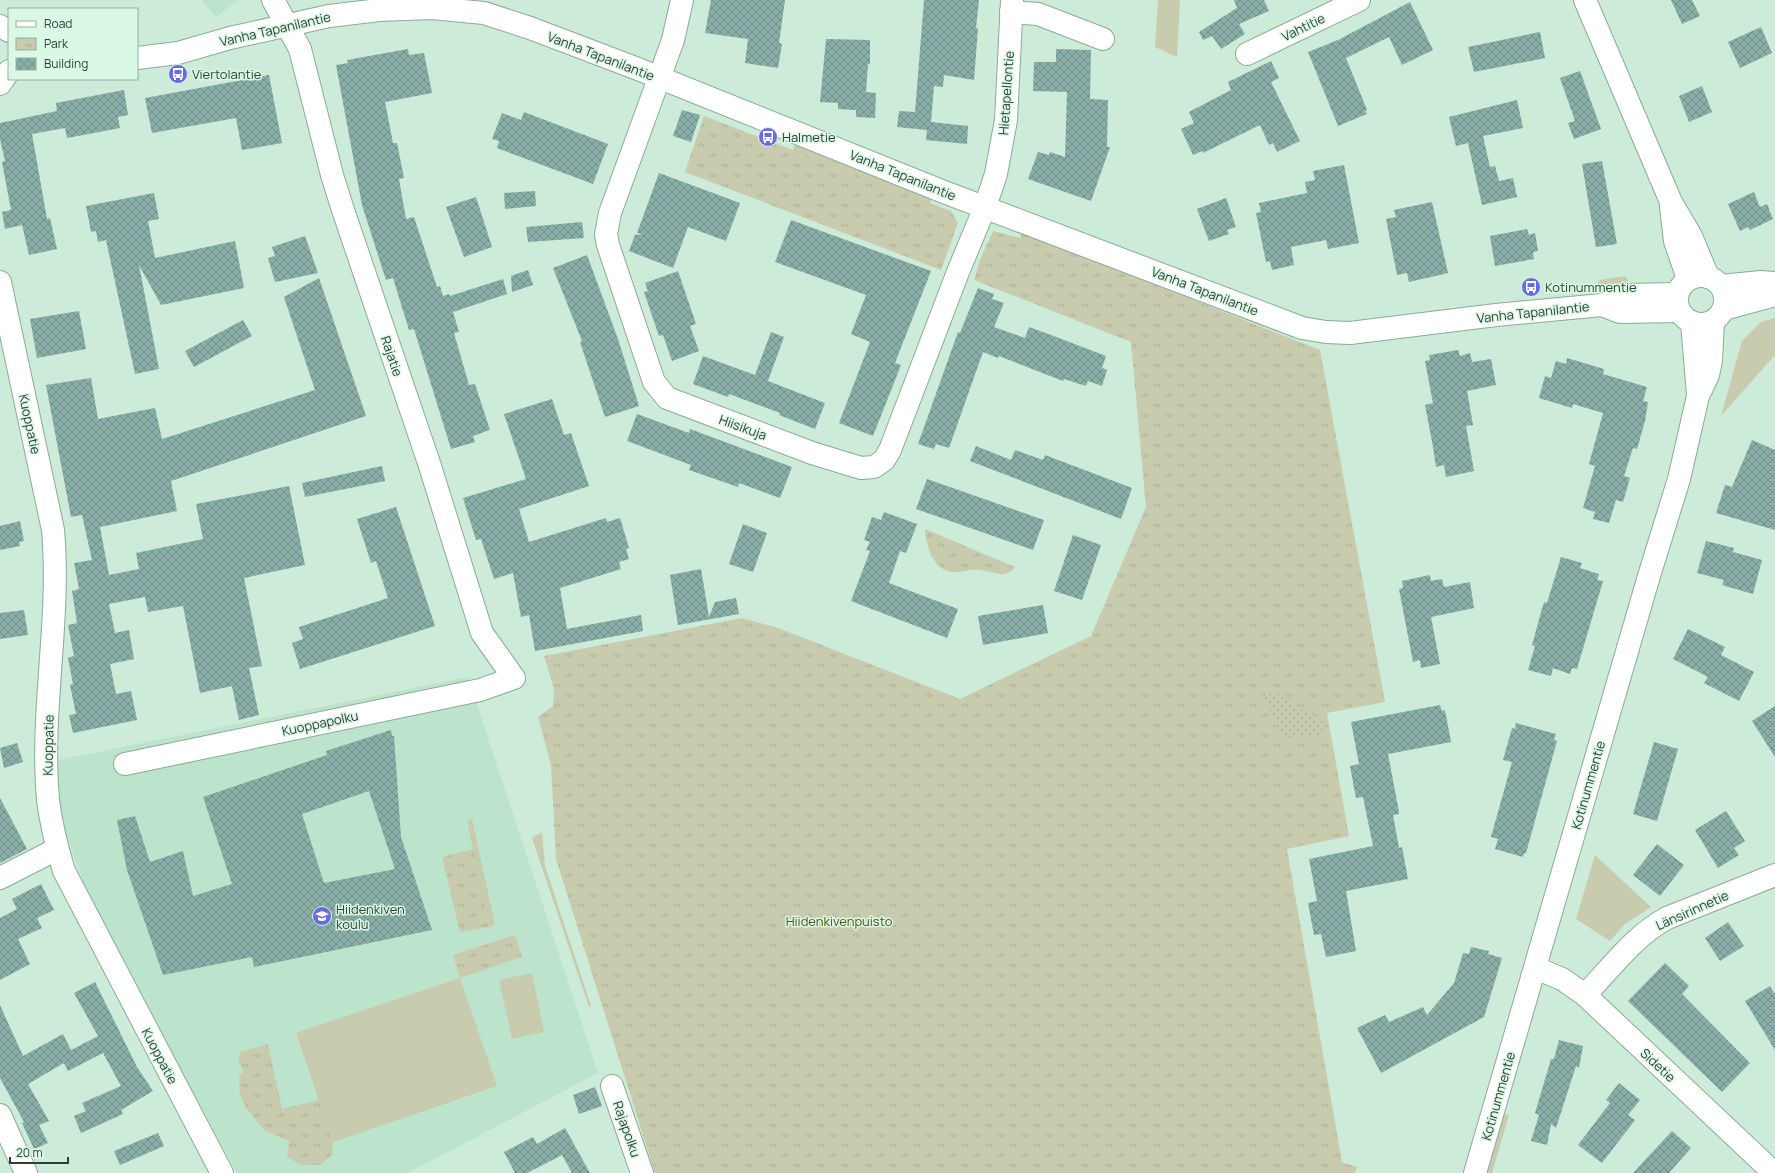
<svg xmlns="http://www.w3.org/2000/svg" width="1775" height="1173" font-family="Manrope,sans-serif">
<defs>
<pattern id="park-tufts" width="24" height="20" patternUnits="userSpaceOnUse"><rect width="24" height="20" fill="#c9cbaf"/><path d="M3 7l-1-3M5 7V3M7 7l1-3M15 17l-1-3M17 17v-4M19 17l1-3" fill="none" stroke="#adaf97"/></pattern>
<pattern id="garden-dots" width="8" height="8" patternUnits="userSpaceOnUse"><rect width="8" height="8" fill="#c9cbaf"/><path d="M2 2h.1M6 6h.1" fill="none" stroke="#adaf97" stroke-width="1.8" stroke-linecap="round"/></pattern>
<pattern id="building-cross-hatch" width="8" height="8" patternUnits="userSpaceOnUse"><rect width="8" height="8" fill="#89aea7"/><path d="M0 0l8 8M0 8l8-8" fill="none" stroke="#718f89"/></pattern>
</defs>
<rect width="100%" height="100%" fill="#ccebd8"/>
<!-- built -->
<g fill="#bce3cb">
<polygon points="202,0 238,0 216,17"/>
<polygon points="468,677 598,1073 408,1173 237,1173 110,939 87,893 63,825 57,785 59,760"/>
</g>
<!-- grass -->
<g fill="#c9cbaf">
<polygon points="1158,0 1180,0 1177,57 1155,47"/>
<polygon points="796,143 933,198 928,205 792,152"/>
<polygon points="1625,276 1629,282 1630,288 1596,288 1598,282 1600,280"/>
<polygon points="1775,318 1775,355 1721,416 1742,341 1761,322"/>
<polygon points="472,819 495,925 489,927 467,820"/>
<polygon points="542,832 545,866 591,1006 589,1007 532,838"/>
<polygon points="1595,855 1651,907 1625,924 1610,941 1576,919"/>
<polygon points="532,973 544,1032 512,1039 499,980"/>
<polygon points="460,978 497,1086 333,1142 296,1033"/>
<polygon points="1507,1114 1509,1115 1492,1173 1487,1173 1503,1115"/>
</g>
<!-- park -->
<g fill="url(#park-tufts)">
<polygon points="704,116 951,211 958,223 941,270 685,172"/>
<polygon points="993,231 1020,238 1022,232 1320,350 1385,702 1327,713 1349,836 1287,849 1342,1162 1357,1167 1355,1173 655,1173 556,859 551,765 538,717 553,706 554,689 544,656 742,618 778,628 960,699 1091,636 1146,507 1131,342 974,280 980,260"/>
<path d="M925,529L1015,567C1006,580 993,571 979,570C969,569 960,573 951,572C932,568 926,545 925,529Z"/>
<polygon points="474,849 489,927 460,932 442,857"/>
<polygon points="515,935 522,957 460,978 453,955"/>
<polygon points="268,1044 282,1109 319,1100 333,1142 332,1155 320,1165 300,1165 287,1156 289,1141 264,1130 246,1108 240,1094 239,1076 244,1071 238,1062 240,1052"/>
</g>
<!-- garden -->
<polygon fill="url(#garden-dots)" points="1275,692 1290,698 1299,707 1325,723 1322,738 1281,735 1264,698 1267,694"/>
<!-- building -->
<g fill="url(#building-cross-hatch)" fill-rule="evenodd">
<polygon points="711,0 785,0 779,43 782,44 778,68 745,63 748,39 705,33"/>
<polygon points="924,0 979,0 976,28 978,28 974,80 944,75 943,87 934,86 931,122 968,126 967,144 926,140 927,130 897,127 899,111 915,112"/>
<polygon points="1234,0 1264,0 1269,11 1239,24 1245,34 1221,49 1212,36 1203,40 1199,32 1237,8"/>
<polygon points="1671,0 1692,0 1700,16 1682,24"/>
<polygon points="1410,2 1433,50 1402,65 1389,37 1346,58 1367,110 1365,111 1367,114 1338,126 1308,52 1338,40"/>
<polygon points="1761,27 1772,53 1740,68 1728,42"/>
<polygon points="1540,32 1545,58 1474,72 1468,47"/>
<polygon points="826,39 870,40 870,64 868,64 866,92 876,93 875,118 856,117 856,110 838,109 838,103 820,102"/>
<polygon points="408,49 409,55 424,53 432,93 385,102 393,143 397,143 404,178 399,179 406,219 414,217 437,287 440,286 443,296 449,294 450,296 503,279 507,294 453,312 459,332 454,333 469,385 475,384 490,430 473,436 475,442 451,449 414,329 409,330 393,278 386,280 362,205 336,65 348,63 347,60"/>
<polygon points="1056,49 1091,50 1090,99 1108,100 1107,147 1110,147 1091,201 1028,179 1038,152 1049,155 1050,152 1065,157 1067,92 1033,91 1034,62 1056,62"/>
<polygon points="1271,61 1279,78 1271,82 1300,141 1277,152 1273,143 1269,145 1260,125 1203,153 1202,151 1193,155 1181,129 1194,123 1189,112 1231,90 1228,82"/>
<polygon points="1580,71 1601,129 1574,139 1568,123 1575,121 1560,78"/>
<polygon points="269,75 282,143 242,150 236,118 152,133 145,98"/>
<polygon points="1702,86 1712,112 1689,122 1679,96"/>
<polygon points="124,90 128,115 118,117 120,128 67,138 65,128 32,134 47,219 50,218 57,249 29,255 22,225 5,229 2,212 11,210 2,162 5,161 0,139 0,123 57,111 56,103"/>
<polygon points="1517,100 1523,128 1483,136 1490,167 1495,166 1499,181 1513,178 1517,197 1482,205 1468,143 1456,146 1449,117"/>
<polygon points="682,110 700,115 691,142 673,136"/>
<polygon points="524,112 608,144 593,184 497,148 499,141 492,139 502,113 521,120"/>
<polygon points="1602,161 1617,244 1596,247 1582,164"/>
<polygon points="1344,165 1359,243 1328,249 1326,240 1291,247 1294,265 1272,270 1270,261 1266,262 1256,213 1261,212 1259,203 1307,193 1305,182 1315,180 1313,171"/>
<polygon points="659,173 740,203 726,241 688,227 673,268 629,251 635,235 643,234 637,233"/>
<polygon points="535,191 536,206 505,209 504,193"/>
<polygon points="1754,192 1760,207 1767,204 1773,219 1750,230 1748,227 1740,231 1728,204"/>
<polygon points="154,193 159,219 148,221 155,258 235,241 244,288 161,305 139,265 159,369 135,374 106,240 98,242 96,231 91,232 86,206"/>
<polygon points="476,197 492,247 464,257 446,207"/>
<polygon points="1226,198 1236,227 1227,230 1229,234 1209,241 1197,209"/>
<polygon points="1432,202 1448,273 1409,282 1407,273 1397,275 1386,219 1396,217 1394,210"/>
<polygon points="791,220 931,271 895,363 901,365 873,436 839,423 870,342 851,334 866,295 775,262"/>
<polygon points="582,222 584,238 528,242 526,227"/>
<polygon points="1527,229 1529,235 1535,233 1538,251 1533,252 1534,259 1495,266 1490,236"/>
<polygon points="305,236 318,273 275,282 268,258 275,256 272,247"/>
<polygon points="587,255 618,339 639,406 605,417 580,342 582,341 553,268"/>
<polygon points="528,270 533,285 512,292 511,276"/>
<polygon points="678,271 696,324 690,326 699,351 672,361 663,335 659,336 644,292 648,291 645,283"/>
<polygon points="319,278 366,416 171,481 177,511 100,527 109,575 139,569 136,553 203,539 196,504 289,486 305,565 244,578 262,666 249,668 259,715 239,720 232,686 200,693 183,606 148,612 145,597 109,604 115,633 129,630 134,659 110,664 116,694 131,691 137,720 73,733 69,715 76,714 70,685 73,684 68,658 74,656 68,625 77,623 72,591 79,589 74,563 92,560 82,515 71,517 46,385 91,378 98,419 155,408 162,439 315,390 284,297"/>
<polygon points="978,288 994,294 992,299 1004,303 994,327 1025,338 1029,327 1051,335 1106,356 1102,368 1107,370 1102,386 1088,381 1086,386 1064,379 1063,381 999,356 998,358 983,352 949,448 936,444 934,449 918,444 958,332 960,333"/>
<polygon points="79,311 86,349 37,358 30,319"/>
<polygon points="243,320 252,336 194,367 185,351"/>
<polygon points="771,332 784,337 768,381 825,403 815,429 779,415 780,413 729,394 728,397 693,384 703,356 755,375"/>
<polygon points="1458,350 1460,356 1470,353 1472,362 1491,359 1496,385 1467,391 1473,425 1466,426 1474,471 1446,477 1444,465 1436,467 1433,447 1425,405 1433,403 1425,361 1430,360 1429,355"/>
<polygon points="1567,358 1604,369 1603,374 1647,387 1643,401 1648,402 1645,421 1637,449 1633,448 1624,476 1630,478 1628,485 1623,502 1616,500 1609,523 1593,519 1595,512 1583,508 1595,466 1589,464 1603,413 1573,404 1572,408 1539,398 1545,376 1551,378 1556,361 1566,364"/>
<polygon points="552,399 564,435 571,433 589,486 519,509 529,542 606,518 607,522 620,518 629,548 626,549 629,559 619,562 621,569 560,588 567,629 641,615 643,631 535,651 529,615 521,617 513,573 494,579 481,539 476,540 463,498 526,479 504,414"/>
<polygon points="637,414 689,433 690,429 792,467 780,498 739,483 738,487 689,470 691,465 627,441"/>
<polygon points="1752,440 1775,450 1775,530 1716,513 1725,485 1732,487"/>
<polygon points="976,446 1011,460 1015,450 1043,460 1045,455 1132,488 1121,519 970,461"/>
<polygon points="382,466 385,481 305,497 302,483"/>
<polygon points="927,479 1044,520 1033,550 916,509"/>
<polygon points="396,507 435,626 300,669 292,643 303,639 299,627 388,598 376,561 371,563 357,519"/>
<polygon points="884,512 917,524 906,553 900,551 889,583 958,609 947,638 851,601 870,551 866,550 870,542 864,540 872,517 881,520"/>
<polygon points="20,521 24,541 19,542 20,546 0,550 0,526"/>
<polygon points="743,524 767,533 753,572 729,564"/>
<polygon points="1073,535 1101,545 1082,600 1054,591"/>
<polygon points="1706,541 1734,548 1733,552 1762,560 1753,594 1722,585 1724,580 1697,573"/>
<polygon points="1561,557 1582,563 1580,568 1599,574 1597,580 1603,581 1577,669 1572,668 1570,674 1553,668 1551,676 1528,670 1535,646 1532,645 1538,623 1544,602 1547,603"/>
<polygon points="701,569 709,617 715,602 736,598 739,614 678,625 670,575"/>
<polygon points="1430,575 1431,581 1442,579 1444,587 1470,582 1474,608 1431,617 1440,664 1421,668 1420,660 1413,662 1399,589 1403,588 1402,581"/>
<polygon points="1043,605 1048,633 983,645 978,616"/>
<polygon points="24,610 28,635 0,639 0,613"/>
<polygon points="1688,629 1725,647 1721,655 1754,672 1739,701 1704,683 1708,677 1673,659"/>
<polygon points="1440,705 1442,711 1445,710 1451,742 1388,754 1399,812 1399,814 1393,815 1399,848 1402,847 1408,879 1346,891 1356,951 1326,957 1321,934 1314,935 1308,903 1317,901 1309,859 1373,846 1363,797 1356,798 1350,766 1359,764 1351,722"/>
<polygon points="1775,706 1775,757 1752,721"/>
<polygon points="1516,723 1556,734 1554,740 1557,741 1526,853 1524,853 1523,857 1495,849 1498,839 1491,837 1512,762 1503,760 1512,728 1515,729"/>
<path d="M391,730L392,736H394L401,837L432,930L254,967L252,957L163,975L127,870L117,820L135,816L150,862L183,851L193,896L232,884L203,797L327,755L326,751ZM369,791L395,869L324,883L302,814Z"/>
<polygon points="1654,742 1678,749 1657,821 1633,814"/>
<polygon points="17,743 23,762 4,768 0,748"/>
<polygon points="0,798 27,849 0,863"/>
<polygon points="1726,811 1745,841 1734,848 1739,855 1718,868 1695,830"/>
<polygon points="1657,844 1684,865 1660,896 1633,875"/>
<polygon points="41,884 54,910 37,918 42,928 18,939 30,964 0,980 0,918 17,909 12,899"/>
<polygon points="1728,922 1744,946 1720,961 1705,938"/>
<polygon points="1471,947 1489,951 1488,954 1502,958 1484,1017 1381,1073 1357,1028 1385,1015 1389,1022 1423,1007 1427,1015 1454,983 1463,953 1469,954"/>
<polygon points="1665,963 1689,986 1682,994 1750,1063 1722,1092 1628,1001"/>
<polygon points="95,982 137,1067 153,1091 121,1110 123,1114 81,1133 74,1116 86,1111 82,1103 121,1086 103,1053 68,1071 64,1063 28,1084 49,1121 39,1125 48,1143 34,1149 22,1123 24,1122 0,1078 0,1005 23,1056 63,1034 71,1050 98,1036 74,993"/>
<polygon points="1770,986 1775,994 1775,1050 1745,1001"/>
<polygon points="1559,1040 1583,1046 1579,1068 1576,1066 1556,1128 1551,1124 1547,1145 1531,1141 1539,1115 1535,1113 1551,1059 1554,1059"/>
<polygon points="1619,1083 1640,1100 1628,1115 1635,1120 1602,1163 1578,1145 1610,1103 1606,1100"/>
<polygon points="595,1087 602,1106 579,1114 573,1095"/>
<polygon points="565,1128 590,1173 572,1173 562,1155 527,1173 515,1173 504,1152 533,1137 537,1144"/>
<polygon points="1672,1131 1691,1148 1669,1173 1633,1173"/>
<polygon points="158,1133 164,1146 120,1165 114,1151"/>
</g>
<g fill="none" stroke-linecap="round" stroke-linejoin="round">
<!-- minor casing -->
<g stroke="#8caa98" stroke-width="24">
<g id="minor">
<polyline points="682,0 673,40 610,213 606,234 608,245 654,382 667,398 812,453 861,468 874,467 884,460 890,450 958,272 985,207 996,174 1006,120 1012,0"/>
<polyline points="1011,12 1038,14 1103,39"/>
<polyline points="1247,54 1359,0"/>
<polyline points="0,84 9,71"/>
<path d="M0,282L53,530C61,620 40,710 48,800C51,824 57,848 64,871L222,1173"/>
<polyline points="125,764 480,690 514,678 482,633 429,463 343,210 332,175 300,49 273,0"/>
<polyline points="0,878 57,849"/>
<polyline points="1536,968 1562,979 1585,995 1774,1173"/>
<path d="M1585,995C1611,968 1634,936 1667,918L1775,875"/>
<polyline points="612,1086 642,1173"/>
<polyline points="0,1115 26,1173"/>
</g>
</g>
<!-- tertiary casing -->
<g stroke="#8caa98" stroke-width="24">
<g id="tertiary">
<polyline points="0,26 9,31"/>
<polyline points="137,58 178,53 230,38 329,16 379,10 432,8 484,13 530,28 638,69 944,192 1302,328 1326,332 1350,333 1496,315 1602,305 1625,295 1677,294"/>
<polyline points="1721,286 1761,282 1775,283"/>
<polyline points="1602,305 1620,312 1679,311"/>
<polyline points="1724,309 1775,295"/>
</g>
</g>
<!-- secondary casing -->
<g stroke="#8caa98" stroke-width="24">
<g id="secondary">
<polyline points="1585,0 1671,202 1691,236 1708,277"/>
<polyline points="1671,207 1675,241 1688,279"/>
<circle cx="1701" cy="300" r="24"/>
<polyline points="1692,322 1698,395"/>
<polyline points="1475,1173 1649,576 1679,479 1698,396 1708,375 1711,361 1713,321"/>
</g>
</g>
<!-- minor -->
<use href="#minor" stroke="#fff" stroke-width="22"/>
<!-- tertiary -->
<use href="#tertiary" stroke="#fff" stroke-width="22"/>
<!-- secondary -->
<use href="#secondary" stroke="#fff" stroke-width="22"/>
</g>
<!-- icons -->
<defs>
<g id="bus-disc" transform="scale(1)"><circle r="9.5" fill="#696be5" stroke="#d9f9e5"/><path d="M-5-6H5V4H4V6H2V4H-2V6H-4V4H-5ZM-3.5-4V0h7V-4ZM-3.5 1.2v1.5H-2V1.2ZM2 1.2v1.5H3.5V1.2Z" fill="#fff"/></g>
<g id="school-disc" transform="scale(1)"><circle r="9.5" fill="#696be5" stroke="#d9f9e5"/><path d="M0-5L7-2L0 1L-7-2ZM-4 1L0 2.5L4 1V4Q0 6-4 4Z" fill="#fff"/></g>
</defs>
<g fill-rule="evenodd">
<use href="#bus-disc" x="178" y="74"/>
<use href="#bus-disc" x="768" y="137"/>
<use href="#bus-disc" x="1531" y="287"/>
<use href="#school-disc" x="322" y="916"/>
</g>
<g text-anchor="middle" stroke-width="3" stroke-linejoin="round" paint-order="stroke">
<!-- street labels -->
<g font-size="13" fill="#313e36" stroke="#d9f9e5">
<text transform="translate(1303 27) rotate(-26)" y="5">Vahtitie</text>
<text transform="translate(275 29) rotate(-13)" y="5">Vanha Tapanilantie</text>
<text transform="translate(601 56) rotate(21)" y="5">Vanha Tapanilantie</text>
<text transform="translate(1006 93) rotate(-86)" y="5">Hietapellontie</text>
<text transform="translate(903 175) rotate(22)" y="5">Vanha Tapanilantie</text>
<text transform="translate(1205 291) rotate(21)" y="5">Vanha Tapanilantie</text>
<text transform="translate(1533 312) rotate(-6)" y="5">Vanha Tapanilantie</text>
<text transform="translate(392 356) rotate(71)" y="5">Rajatie</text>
<text transform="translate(30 424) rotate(78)" y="5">Kuoppatie</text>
<text transform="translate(743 427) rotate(20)" y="5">Hiisikuja</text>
<text transform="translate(320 723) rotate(-12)" y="5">Kuoppapolku</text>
<text transform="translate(48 745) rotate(-89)" y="5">Kuoppatie</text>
<text transform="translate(1588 785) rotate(-74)" y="5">Kotinummentie</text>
<text transform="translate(1692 910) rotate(-24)" y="5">Länsirinnetie</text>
<text transform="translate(160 1056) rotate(62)" y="5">Kuoppatie</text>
<text transform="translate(1658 1065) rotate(43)" y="5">Sidetie</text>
<text transform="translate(1498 1096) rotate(-74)" y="5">Kotinummentie</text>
<text transform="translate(627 1129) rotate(71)" y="5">Rajapolku</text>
</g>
<!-- poi labels -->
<g font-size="13" fill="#313e36" stroke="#d9f9e5" text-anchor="start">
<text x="192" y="79">Viertolantie</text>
<text x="782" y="142">Halmetie</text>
<text x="1545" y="292">Kotinummentie</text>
<text x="336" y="914">Hiidenkiven<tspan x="336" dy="15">koulu</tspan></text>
</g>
<!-- park labels -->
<g font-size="13" fill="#515214" stroke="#d9f9e5">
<text x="839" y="926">Hiidenkivenpuisto</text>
</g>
</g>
<!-- legend -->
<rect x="8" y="8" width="130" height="72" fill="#d9f9e5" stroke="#96ae9f"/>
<rect x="16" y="21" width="20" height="6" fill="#ffffff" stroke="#96ae9f"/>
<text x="44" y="28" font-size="12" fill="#313e36">Road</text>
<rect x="16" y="38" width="20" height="12" fill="url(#park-tufts)" stroke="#96ae9f"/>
<text x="44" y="48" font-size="12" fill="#313e36">Park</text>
<rect x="16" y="58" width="20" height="12" fill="url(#building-cross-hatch)" stroke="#96ae9f"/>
<text x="44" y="68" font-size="12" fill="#313e36">Building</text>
<!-- scale -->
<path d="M10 1157v6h58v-6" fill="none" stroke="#313e36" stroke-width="2"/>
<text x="16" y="1157" font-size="12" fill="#313e36" stroke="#d9f9e5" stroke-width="3" paint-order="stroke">20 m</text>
</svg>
